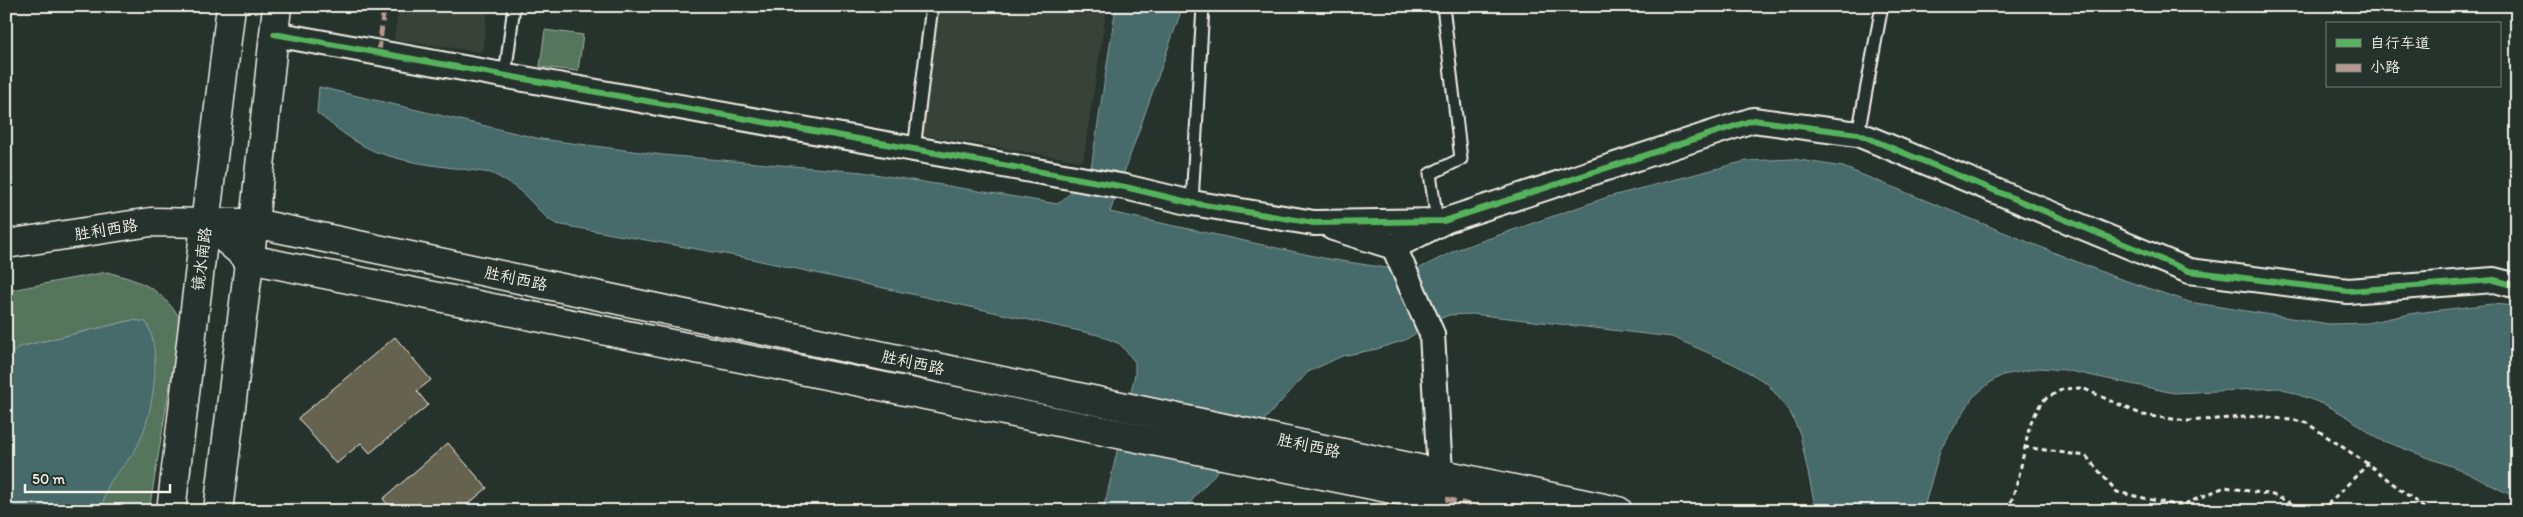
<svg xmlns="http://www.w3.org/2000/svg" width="2523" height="517" font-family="Itim,'LXGW WenKai TC',sans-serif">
<rect width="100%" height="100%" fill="#26332d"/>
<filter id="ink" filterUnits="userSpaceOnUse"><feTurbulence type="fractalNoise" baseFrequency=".02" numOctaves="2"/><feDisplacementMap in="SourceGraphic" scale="10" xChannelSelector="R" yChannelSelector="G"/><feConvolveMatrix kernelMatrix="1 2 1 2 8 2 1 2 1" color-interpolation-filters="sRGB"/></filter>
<g filter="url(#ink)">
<!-- built -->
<g fill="#394238">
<polygon points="399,6 488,6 482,52 394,40"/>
<polygon points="939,6 1107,6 1083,161 922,135"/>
</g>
<!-- green -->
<g fill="#54745d" stroke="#a4b2a2">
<polygon points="545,30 583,35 578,71 540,67"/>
<path d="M107,272C144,282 158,287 181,319L149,511H102L105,490L110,479L133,320L19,347L6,358V291Z"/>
</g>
<!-- water -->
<g fill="#466a6b" stroke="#8ca09d">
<path d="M1116,6H1183L1110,212L1328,259L1400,270L1418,269L1456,250L1608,197L1746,161L1793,159L1843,167L2112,276L2189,302L2329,324L2367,323L2415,313L2492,304L2517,306V498L2459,469L2378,439L2348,417L2326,405L2280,388L2174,393L2065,370L2039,368L2003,375L1992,381L1973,397L1940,450L1923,511H1816L1800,434L1790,412L1767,383L1734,364L1672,337L1473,314L1449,315L1437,320L1405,340L1377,349L1342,356L1308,372L1195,496L1185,511H1101L1106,499L1135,374V362L1120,344L1098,335L747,258L556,224C542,216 534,203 521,192C512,184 501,178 491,173C452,167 410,165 374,151C353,142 335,127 317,113L319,87L541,139L663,155L862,172L1058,204L1090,175Z"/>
<path d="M133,320L146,322C164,351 152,424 134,452C116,478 107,475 102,511H6V358L19,347Z"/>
</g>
<!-- building -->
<g fill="#656450" stroke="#f4f1e8">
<polygon points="395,337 431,380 417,391 428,405 370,453 361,443 336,464 298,418"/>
<polygon points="448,443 487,488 460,511 393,511 383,499"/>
</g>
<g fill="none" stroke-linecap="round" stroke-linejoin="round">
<!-- lane casing -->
<g stroke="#f4f1e8" stroke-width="15">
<g id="lane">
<polyline points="505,76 514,6"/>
<polyline points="1858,134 1882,6"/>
<polyline points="914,149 932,6"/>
<polyline points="1192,203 1203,6"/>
<polyline points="1437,221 1430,174 1461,159 1443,6"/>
</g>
</g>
<!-- street casing -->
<g stroke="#f4f1e8" stroke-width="28">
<g id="street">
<polyline points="274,34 1125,187 1192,203 1314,223 1444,221 1753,120 1858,134 2189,271 2348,291 2494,280 2517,286"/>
<polyline points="1333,228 1394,247 1443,222"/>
<polyline points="1394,247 1432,334 1440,473 1444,492"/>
</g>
</g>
<!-- secondary casing -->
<g stroke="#f4f1e8" stroke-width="31">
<polyline id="secondary" points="6,244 151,222 206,223"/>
</g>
<!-- primary casing -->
<g stroke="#f4f1e8" stroke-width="31">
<g id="primary">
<polyline points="206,223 254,223 1618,511"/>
<polyline points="206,223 249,259 1501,511"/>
<polyline points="171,511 231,6"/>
<polyline points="218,511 254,223 277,6"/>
</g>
</g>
<!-- path -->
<g stroke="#f4f1e8" stroke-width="3" stroke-dasharray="5 4" stroke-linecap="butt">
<polyline points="2024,447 2086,456 2117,492 2180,506 2225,487 2273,495 2308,511"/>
<polyline points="2008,511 2018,480 2030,424 2042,401 2063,389 2082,388 2143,415 2187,421 2260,416 2305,422 2368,464 2424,508 2432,511"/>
<polyline points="2321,511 2368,464"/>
</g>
<!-- lane -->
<use href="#lane" stroke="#26332d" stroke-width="11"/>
<!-- street -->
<use href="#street" stroke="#26332d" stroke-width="24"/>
<!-- secondary -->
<use href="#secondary" stroke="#26332d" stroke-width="28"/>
<!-- primary -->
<use href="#primary" stroke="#26332d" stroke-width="28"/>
<!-- quiet -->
<g stroke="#b69a8f" stroke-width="5" stroke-dasharray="10 5" stroke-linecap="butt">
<polyline points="379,52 384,6"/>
<polyline points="1446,499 1493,511"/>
</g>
<!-- cycleway casing -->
<g stroke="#26332d" stroke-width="9">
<polyline id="cycleway" points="274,34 1125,187 1192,203 1314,223 1444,221 1753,120 1858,134 2189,271 2348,291 2494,280 2517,286"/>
</g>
<!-- cycleway -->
<use href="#cycleway" stroke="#56b35d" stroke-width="6"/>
</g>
</g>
<g text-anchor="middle" stroke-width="4" stroke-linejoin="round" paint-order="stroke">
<!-- street labels -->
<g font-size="16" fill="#f4f1e8" stroke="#26332d">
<text transform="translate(106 229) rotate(-9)" y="6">胜利西路</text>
<text transform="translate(201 259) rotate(-83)" y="6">镜水南路</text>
<text transform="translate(516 278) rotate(12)" y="6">胜利西路</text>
<text transform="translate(913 362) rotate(12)" y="6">胜利西路</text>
<text transform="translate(1309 445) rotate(12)" y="6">胜利西路</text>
</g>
</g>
<!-- margin -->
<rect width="2523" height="517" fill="none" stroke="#26332d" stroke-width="25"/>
<rect x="12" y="12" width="2498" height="492" fill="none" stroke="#f4f1e8" stroke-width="2" filter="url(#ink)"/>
<!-- legend -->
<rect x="2326" y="22" width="175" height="65" fill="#26332d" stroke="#787f78"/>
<rect x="2336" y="39" width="25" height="8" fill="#56b35d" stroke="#787f78"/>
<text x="2370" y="48" font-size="15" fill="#f4f1e8">自行车道</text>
<rect x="2336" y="64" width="25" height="8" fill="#b69a8f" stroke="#787f78"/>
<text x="2370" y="72" font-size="15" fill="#f4f1e8">小路</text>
<!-- scale -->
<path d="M25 484v8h145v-8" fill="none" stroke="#f4f1e8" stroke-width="2.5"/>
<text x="32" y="484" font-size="15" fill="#f4f1e8" stroke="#26332d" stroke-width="4" paint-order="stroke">50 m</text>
</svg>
